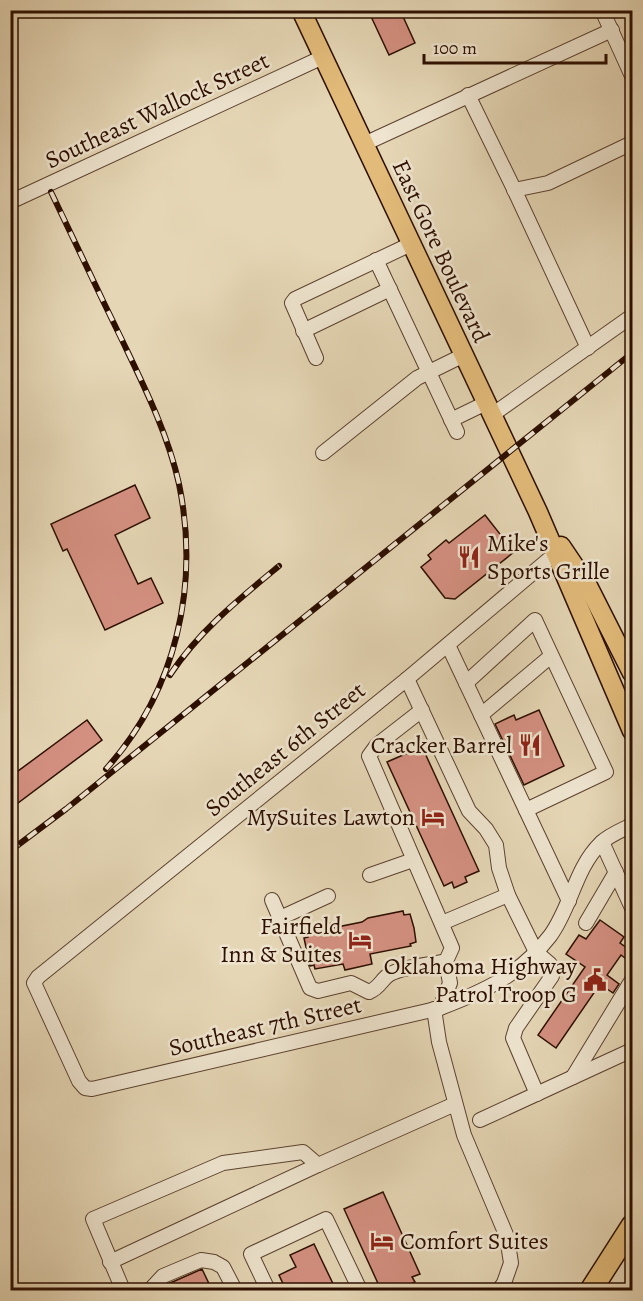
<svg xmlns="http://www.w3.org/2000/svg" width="643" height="1301" font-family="Alegreya,serif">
<rect width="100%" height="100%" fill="#e5d6b5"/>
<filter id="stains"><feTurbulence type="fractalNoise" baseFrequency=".00333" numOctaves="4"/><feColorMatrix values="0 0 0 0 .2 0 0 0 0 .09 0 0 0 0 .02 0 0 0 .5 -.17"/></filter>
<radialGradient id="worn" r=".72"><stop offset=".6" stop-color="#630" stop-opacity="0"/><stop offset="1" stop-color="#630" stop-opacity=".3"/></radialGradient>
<!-- building -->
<g fill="#d49081" stroke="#2d0f01" stroke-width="1.5">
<polygon points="368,10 400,10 415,43 389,55"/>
<polygon points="135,485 150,518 115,535 138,584 151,578 163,603 105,630 67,549 63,551 51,524"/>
<polygon points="485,515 514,552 455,599 445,598 421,567 431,559 428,555 446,540 449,543"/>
<polygon points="539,710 564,766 524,785 495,724 514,715 516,720"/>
<polygon points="87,720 102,740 10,809 10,777"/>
<polygon points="419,748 421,752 424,751 479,871 465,877 467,882 454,888 452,882 444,886 387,762"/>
<polygon points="403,911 404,915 410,914 414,928 416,942 410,944 411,946 370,954 372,964 345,970 343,964 315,969 314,965 310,966 304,938 308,937 306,932 312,931 311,927 332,923 332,928 362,922 368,918"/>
<polygon points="600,920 624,937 620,943 630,950 625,958 621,955 607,975 619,984 613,993 600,984 556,1048 538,1035 585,967 566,954 579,935 586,939"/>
<polygon points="383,1192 420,1274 412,1277 415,1282 408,1285 411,1290 381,1290 344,1209"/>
<polygon points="314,1244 336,1290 286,1290 279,1275 296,1267 290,1255"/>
<polygon points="202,1269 212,1290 162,1290 168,1284"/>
</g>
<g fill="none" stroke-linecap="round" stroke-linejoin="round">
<!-- minor casing -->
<g stroke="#5b412e" stroke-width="16">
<g id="minor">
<polyline points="602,10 632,76"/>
<polyline points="468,95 513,187 588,348"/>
<polyline points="364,144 612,30"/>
<polyline points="514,190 548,183 632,143"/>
<polyline points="10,202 323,57"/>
<polyline points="376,260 457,432"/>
<polyline points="303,331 390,289"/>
<polyline points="316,358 292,303 295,299 411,244"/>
<polyline points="492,415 632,316"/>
<polyline points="451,420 486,403"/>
<polyline points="323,453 417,378 464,355"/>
<path d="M561,549L407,679L38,977L34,983L79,1081L85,1088L92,1089L440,1008C485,991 520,975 550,936C571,908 575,868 601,843C609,835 622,830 632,825"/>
<polyline points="448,645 569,901"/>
<polyline points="407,679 469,811 486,829 496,845 499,868 508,895 536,952 550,964 552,976 516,1028 513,1038 537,1094"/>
<polyline points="466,683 535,620 606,772 526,810"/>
<polyline points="422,710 377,745 369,756 452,948 446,961 450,983 440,1008"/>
<polyline points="481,715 551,656"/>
<polyline points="602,842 632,908"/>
<polyline points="370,875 413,860"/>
<path d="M272,900L310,988L318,991L351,983L369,992C381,987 381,979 390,974C405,966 429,965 446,961"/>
<polyline points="280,918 328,896"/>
<polyline points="442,923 508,895"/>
<polyline points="586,923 616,872"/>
<polyline points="434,1009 439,1042 464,1135 507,1237 511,1263 504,1283 499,1290"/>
<polyline points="573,1077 632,980"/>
<polyline points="480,1120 632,1050"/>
<polyline points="110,1262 318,1165"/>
<polyline points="123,1290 93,1219 223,1163 303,1152 318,1165 455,1104"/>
<polyline points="150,1290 163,1276 201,1260 214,1262 223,1267 235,1290"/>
<polyline points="268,1290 251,1254 326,1219 360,1290"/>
</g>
</g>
<!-- major casing -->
<g stroke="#2d0f01" stroke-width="21">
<g id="major">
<polyline points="301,10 538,512 632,731"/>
<polyline points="561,546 588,586 632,673"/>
</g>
</g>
<!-- highway casing -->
<g stroke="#2d0f01" stroke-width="24">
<polyline id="highway" points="591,1290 632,1226"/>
</g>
<!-- minor -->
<use href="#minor" stroke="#eee4cf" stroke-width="14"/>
<!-- major -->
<use href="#major" stroke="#e2bb7a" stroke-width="18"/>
<!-- highway -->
<use href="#highway" stroke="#e2bb7a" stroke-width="21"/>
<!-- rail casing -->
<g stroke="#2d0f01" stroke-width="6">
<g id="rail">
<path d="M51,192C75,242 98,291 122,340C144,386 168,434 179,484C200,586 176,691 106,769"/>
<path d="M170,675C199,631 239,599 279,566"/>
<polyline points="10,851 66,809 632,353"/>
</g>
</g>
<!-- rail -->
<use href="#rail" stroke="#eee4cf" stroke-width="4" stroke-dasharray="11" stroke-linecap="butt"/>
</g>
<!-- icons -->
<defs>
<g id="restaurant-bare" transform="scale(1.8)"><path d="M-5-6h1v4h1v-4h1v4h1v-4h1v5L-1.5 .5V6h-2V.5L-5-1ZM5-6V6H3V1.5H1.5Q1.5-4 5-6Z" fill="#8f2418" stroke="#eee4cf" stroke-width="2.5" paint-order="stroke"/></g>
<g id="hotel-bare" transform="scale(1.8)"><path d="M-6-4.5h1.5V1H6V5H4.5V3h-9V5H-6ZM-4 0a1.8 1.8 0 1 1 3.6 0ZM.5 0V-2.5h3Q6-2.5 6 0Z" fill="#8f2418" stroke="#eee4cf" stroke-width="2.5" paint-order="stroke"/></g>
<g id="civic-bare" transform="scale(1.8)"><path d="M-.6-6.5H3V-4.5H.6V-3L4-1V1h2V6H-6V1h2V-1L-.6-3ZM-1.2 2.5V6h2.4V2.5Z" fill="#8f2418" stroke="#eee4cf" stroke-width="2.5" paint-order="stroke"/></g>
</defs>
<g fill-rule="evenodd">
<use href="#restaurant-bare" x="469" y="557"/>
<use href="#restaurant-bare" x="530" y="745"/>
<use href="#hotel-bare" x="433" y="817"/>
<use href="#hotel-bare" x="360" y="940"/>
<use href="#civic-bare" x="595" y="980"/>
<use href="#hotel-bare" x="382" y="1241"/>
</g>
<g text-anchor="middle" stroke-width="5" stroke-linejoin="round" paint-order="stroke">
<!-- street labels -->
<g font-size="24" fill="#2d0f01" stroke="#eee4cf">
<text transform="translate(157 110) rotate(-25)" y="8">Southeast Wallock Street</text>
<text transform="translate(441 251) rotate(65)" y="8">East Gore Boulevard</text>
<text transform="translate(285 749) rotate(-39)" y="8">Southeast 6th Street</text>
<text transform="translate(265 1026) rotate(-13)" y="8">Southeast 7th Street</text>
</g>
<!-- poi labels -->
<g font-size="24" fill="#2d0f01" stroke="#eee4cf" text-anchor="end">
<text x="487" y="551" text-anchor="start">Mike's<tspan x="487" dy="28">Sports Grille</tspan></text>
<text x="512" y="753">Cracker Barrel</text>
<text x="415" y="825">MySuites Lawton</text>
<text x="342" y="934">Fairfield<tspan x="342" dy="28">Inn &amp; Suites</tspan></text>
<text x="577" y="974">Oklahoma Highway<tspan x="577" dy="28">Patrol Troop G</tspan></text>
<text x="400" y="1249" text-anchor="start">Comfort Suites</text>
</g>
</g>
<!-- margin -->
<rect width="643" height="1301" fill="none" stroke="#e5d6b5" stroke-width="36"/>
<rect x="12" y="12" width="619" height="1277" fill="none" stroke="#2d0f01" stroke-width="3"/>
<rect x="18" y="18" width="607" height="1265" fill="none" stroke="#2d0f01" stroke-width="1.5"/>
<!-- scale -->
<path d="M424 54v9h182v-9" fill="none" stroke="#2d0f01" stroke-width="3"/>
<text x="433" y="54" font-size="18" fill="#2d0f01" stroke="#eee4cf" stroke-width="4.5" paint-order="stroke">100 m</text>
<rect width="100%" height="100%" filter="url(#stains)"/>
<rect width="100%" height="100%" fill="url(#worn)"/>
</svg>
